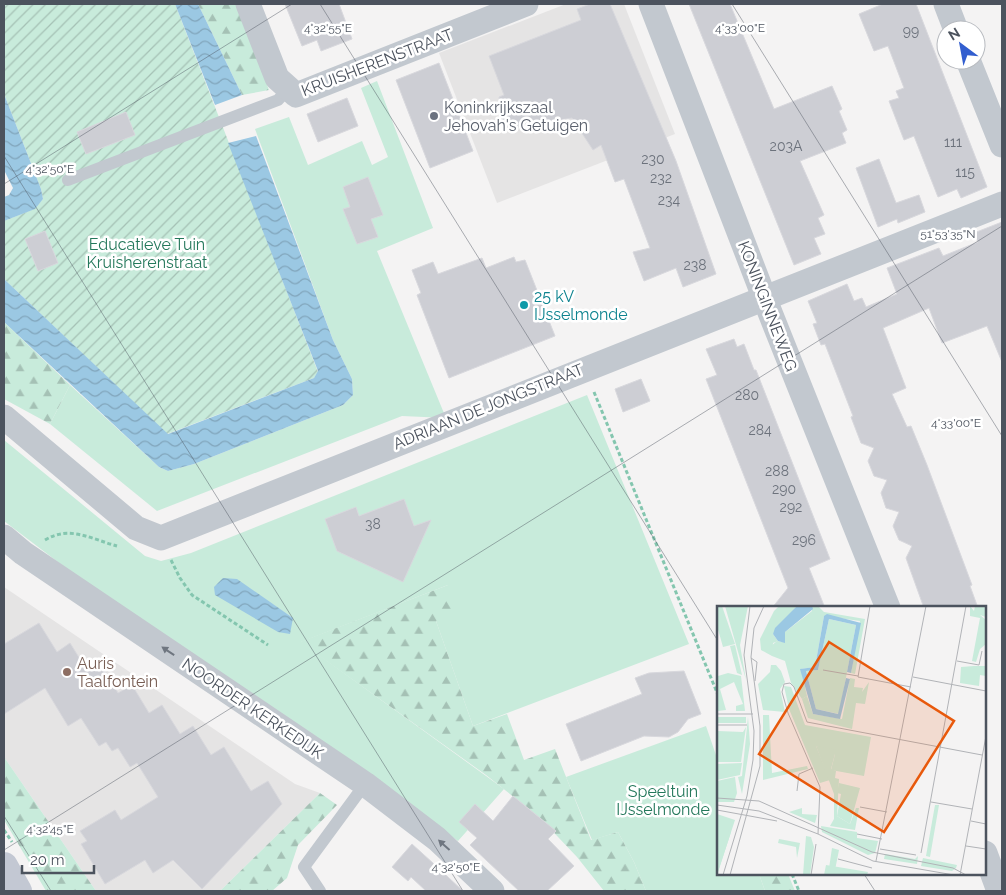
<svg xmlns="http://www.w3.org/2000/svg" width="1006" height="895" font-family="Raleway,sans-serif">
<defs>
<pattern id="forest-firs" width="22" height="20" patternUnits="userSpaceOnUse" patternTransform="scale(1.25)"><rect width="22" height="20" fill="#c8ebdb"/><path d="M5 1l3.5 6h-7zM16 11l3.5 6h-7z" fill="#a5c1b5"/></pattern>
<pattern id="garden-furrows" width="10" height="10" patternUnits="userSpaceOnUse" patternTransform="scale(1.25)"><rect width="10" height="10" fill="#c8ebdb"/><path d="M-1 1l2-2M0 10L10 0M9 11l2-2" fill="none" stroke="#a5c1b5"/></pattern>
<pattern id="water-waves" width="16" height="10" patternUnits="userSpaceOnUse" patternTransform="scale(1.25)"><rect width="16" height="10" fill="#9bc8e3"/><path d="M0 5q4-4 8 0t8 0" fill="none" stroke="#81a5bb"/></pattern>
</defs>
<rect width="100%" height="100%" fill="#f4f3f3"/>
<!-- education -->
<g fill="#e5e4e4">
<polygon points="566,4 624,4 675,134 497,203 439,53"/>
<polygon points="4,587 295,784 320,793 220,891 96,891 4,757"/>
</g>
<!-- green -->
<g fill="#c8ebdb" fill-rule="evenodd">
<polygon points="377,81 433,228 377,251 446,418 402,416 157,511 50,424 70,385 159,467 168,471 194,464 343,405 353,395 352,379 333,340 255,129 289,117 308,165 362,141 372,165 388,157 361,88"/>
<path d="M587,395L689,644L473,726L436,621L448,585L301,642L504,789L458,841L79,578L4,521V440L145,556L161,561L191,553ZM214,587L272,604L293,618Z"/>
<polygon points="706,726 718,761 718,874 759,874 765,891 646,891 634,862 618,832 592,840 566,777"/>
</g>
<!-- forest -->
<g fill="url(#forest-firs)">
<polygon points="198,4 236,4 269,90 242,95"/>
<polygon points="4,322 70,385 50,424 4,399"/>
<polygon points="448,585 457,613 436,621 473,726 507,714 524,760 555,749 591,840 618,832 634,862 646,891 604,891 577,857 540,818 486,775 300,642"/>
<polygon points="4,757 96,891 46,891 4,820"/>
<polygon points="320,793 337,805 298,845 287,878 272,891 220,891"/>
<polygon points="759,874 788,874 795,891 765,891"/>
</g>
<!-- garden -->
<polygon fill="url(#garden-furrows)" points="4,4 175,4 318,372 314,378 167,434 4,279 4,221 34,209 43,199 41,189 4,94"/>
<!-- water -->
<g fill="url(#water-waves)">
<polygon points="175,4 198,4 242,95 215,105"/>
<polygon points="4,94 41,189 43,199 35,209 4,221 4,197 9,195 13,188 4,170"/>
<polygon points="256,136 333,340 352,379 353,395 343,405 194,464 168,471 159,467 4,322 4,279 168,434 314,378 318,371 228,143"/>
<polygon points="223,578 237,579 293,618 290,634 278,632 215,595 214,587"/>
</g>
<!-- building -->
<g fill="#cdced4" stroke="#d8d8dd">
<polygon points="285,4 339,4 352,39 321,51 317,40 302,46"/>
<polygon points="590,4 610,4 676,161 716,274 683,287 676,268 644,281 633,252 650,248 624,179 615,182 601,145 593,150 572,118 504,129 499,97 504,95 489,56 581,20 577,9"/>
<polygon points="689,4 730,4 774,109 832,86 842,109 839,111 847,130 842,133 846,143 800,161 824,215 818,218 825,234 814,238 821,254 794,265"/>
<polygon points="883,4 916,4 987,187 961,198 957,189 938,197 914,136 904,140 889,101 899,98 896,91 904,88 888,46 874,51 859,14"/>
<polygon points="439,63 473,151 430,168 396,80"/>
<polygon points="347,98 358,126 318,142 307,114"/>
<polygon points="126,112 135,135 86,154 77,132"/>
<polygon points="879,159 896,203 919,195 925,212 898,223 897,219 878,227 856,168"/>
<polygon points="368,177 383,215 371,219 378,237 357,244 343,209 350,207 343,187"/>
<polygon points="1002,222 1002,362 987,326 942,343 929,308 883,328 906,388 892,394 907,427 911,426 927,465 972,585 970,586 978,608 924,608 906,558 912,546 899,540 893,526 899,512 886,508 881,493 887,480 874,476 868,461 874,448 861,443 851,417 853,416 825,344 821,345 813,324 817,323 808,301 847,284 854,301 862,298 866,307 897,294 887,268 939,248 943,256 978,242 974,233"/>
<polygon points="45,231 58,263 38,271 25,239"/>
<polygon points="514,257 516,262 525,260 555,336 449,378 417,295 421,293 412,270 433,262 438,274 482,258 486,268"/>
<polygon points="734,339 737,347 744,344 754,370 756,370 830,559 809,568 825,608 772,608 788,588 706,379 717,375 706,349"/>
<polygon points="641,379 650,401 623,412 615,389"/>
<polygon points="404,499 414,526 431,520 403,582 337,551 325,519 356,507 359,516"/>
<polygon points="39,623 57,652 70,643 88,672 101,664 118,693 132,685 149,713 162,705 180,734 193,726 211,755 224,747 251,791 268,781 282,804 202,889 173,860 153,873 145,860 105,884 81,844 87,841 80,831 115,810 121,820 158,797 137,763 130,767 118,748 112,751 106,742 99,746 81,718 68,726 45,688 4,714 4,644"/>
<polygon points="684,671 701,714 688,719 678,732 669,737 644,736 581,761 566,724 642,694 635,678 649,673"/>
<polygon points="513,796 556,831 548,839 574,866 547,891 519,891 470,845 477,838 459,822 475,804 493,821"/>
<polygon points="412,844 434,864 463,891 426,891 411,877 408,881 392,867"/>
</g>
<g fill="none" stroke-linecap="round" stroke-linejoin="round">
<!-- path -->
<g stroke="#84c6af" stroke-width="3" stroke-dasharray="4 2.5" stroke-linecap="butt">
<polyline points="594,392 718,695"/>
<path d="M45,540C70,525 91,539 117,546"/>
<polyline points="171,560 180,578 192,595 268,645"/>
<polyline points="4,830 12,842"/>
<polyline points="792,874 799,891"/>
</g>
<!-- lane -->
<g stroke="#c2c8cf" stroke-width="12">
<polyline points="68,180 278,100 289,88"/>
<polyline points="320,891 304,867 365,784"/>
</g>
<!-- street -->
<g stroke="#c2c8cf" stroke-width="25">
<polyline points="248,4 277,78 296,95 526,4"/>
<polyline points="651,4 771,315 888,608"/>
<polyline points="946,4 956,30"/>
<polyline points="968,60 1002,145"/>
<polyline points="4,417 136,528 161,538 1002,204"/>
<polyline points="4,537 23,553 365,784 437,839 492,891"/>
<polyline points="985,853 999,891"/>
</g>
<!-- secondary -->
<polyline stroke="#c3c8d3" stroke-width="28" points="4,866 18,891"/>
</g>
<!-- one-way arrows -->
<defs><path id="oneway-solid" d="M-6-.8H1V-3.2L6.5 0L1 3.2V.8H-6Z" transform="scale(1.25)"/></defs>
<g fill="#6f7680">
<use href="#oneway-solid" transform="translate(168 651) rotate(-146)"/>
<use href="#oneway-solid" transform="translate(444 845) rotate(-138)"/>
</g>
<!-- ticks -->
<path fill="none" stroke="#4c535e" stroke-width="1" stroke-opacity="0.45" d="M320,4L718,641M732,4L1002,436M4,156L463,891M4,184L292,4M4,816L51,891M4,850L1002,226M864,874L875,891"/>
<!-- markers -->
<circle fill="#6b7280" stroke="#fff" stroke-width="2" cx="434" cy="116" r="5"/>
<circle fill="#0f9aa8" stroke="#fff" stroke-width="2" cx="524" cy="305" r="5"/>
<circle fill="#8d6e63" stroke="#fff" stroke-width="2" cx="67" cy="672" r="5"/>
<g text-anchor="middle" stroke-width="5" stroke-linejoin="round" paint-order="stroke">
<!-- number labels -->
<g font-size="14" fill="#6c727c">
<text x="911" y="36">99</text>
<text x="953" y="147">111</text>
<text x="786" y="151">203A</text>
<text x="653" y="164">230</text>
<text x="965" y="177">115</text>
<text x="661" y="183">232</text>
<text x="669" y="205">234</text>
<text x="695" y="270">238</text>
<text x="747" y="400">280</text>
<text x="760" y="435">284</text>
<text x="777" y="476">288</text>
<text x="784" y="494">290</text>
<text x="791" y="512">292</text>
<text x="373" y="529">38</text>
<text x="804" y="545">296</text>
</g>
<!-- street labels -->
<g font-size="16" fill="#4c535e" stroke="#fff">
<text transform="translate(377 62) rotate(-21)" y="6">KRUISHERENSTRAAT</text>
<text transform="translate(768 306) rotate(69)" y="6">KONINGINNEWEG</text>
<text transform="translate(488 406) rotate(-22)" y="6">ADRIAAN DE JONGSTRAAT</text>
<text transform="translate(253 708) rotate(34)" y="6">NOORDER KERKEDIJK</text>
</g>
<!-- worship labels -->
<g font-size="16" fill="#5b616d" stroke="#fff" text-anchor="start">
<text x="444" y="113">Koninkrijkszaal<tspan x="444" dy="18">Jehovah's Getuigen</tspan></text>
</g>
<!-- park labels -->
<g font-size="16" fill="#24785b" stroke="#fff">
<text x="147" y="250">Educatieve Tuin<tspan x="147" dy="18">Kruisherenstraat</tspan></text>
<text x="663" y="797">Speeltuin<tspan x="663" dy="18">IJsselmonde</tspan></text>
</g>
<!-- culture labels -->
<g font-size="16" fill="#0d838f" stroke="#fff" text-anchor="start">
<text x="534" y="302">25 kV<tspan x="534" dy="18">IJsselmonde</tspan></text>
</g>
<!-- education labels -->
<g font-size="16" fill="#785e54" stroke="#fff" text-anchor="start">
<text x="77" y="669">Auris<tspan x="77" dy="18">Taalfontein</tspan></text>
</g>
</g>
<!-- overview -->
<g transform="translate(717 606)">
<rect width="269" height="269" fill="#f4f3f3"/>
<path d="M0,0H5L18,38L6,41L0,20ZM8,0H31L23,39L29,74ZM80,0L56,28L61,35L56,37L55,50L44,44L43,33L57,5L62,0ZM253,0L257,5L258,0H269V11L263,9L269,14V38L263,43L259,56L255,55L263,12L253,10ZM54,59H59L64,65L68,76L63,83L68,106L46,104L41,78L53,66ZM257,60H269V70L263,69L262,80L243,77L244,61ZM11,67L24,70L28,105H19V100L26,98L17,76L3,83L9,104L1,105V70ZM133,72L138,73L137,81L146,82L145,86L152,76L148,98L139,97L135,123L91,112L85,93L90,90L96,108L125,113ZM67,80L74,81L88,119L154,131L147,170L114,164L118,148L99,140L113,174L103,177L72,103ZM0,111H29V117H0ZM31,111L33,138L25,188L21,171L25,170ZM0,120L1,125L26,126L29,121L24,156H0ZM25,157L23,169L0,174V158ZM18,171L20,187L17,196H0V175ZM122,177L143,182L133,218L120,210L124,188L120,187ZM218,199H222L213,251L209,250ZM85,202V208L100,209L98,217L72,206ZM0,208L18,214L0,269ZM104,220L140,226V232L161,235L158,247L151,249L105,226ZM168,248L198,253L201,250L200,258L167,253ZM206,252L240,259L239,262L235,265L204,260ZM109,259L151,266L150,269H107Z" fill="#c8ebdb"/>
<path d="M95,0H101L107,6L148,13L138,68L134,67L143,15L107,10L98,61L84,63L90,90L85,93L74,77L68,55L55,50L54,40L60,35L67,36L68,26L95,5ZM18,39L25,69L20,67L13,40ZM46,109H52L55,167L90,160L91,163L46,174ZM99,140L122,144L118,148L114,163L119,165L118,172L122,173L120,210L133,218L139,202H142L138,224L113,220L117,213V188ZM0,210L12,213L0,237ZM9,224L14,226L0,269V242ZM89,230L94,231L97,241L93,269H86ZM62,233L83,237L80,252L79,241L61,237ZM115,242L122,244L117,269H111Z" fill="#c8ebdb"/>
<path d="M112,13L139,19L122,108L99,103L89,65L101,64Z" fill="#c8ebdb"/>
<path d="M80,0H95L96,3L68,26V37L61,35L56,28L58,22ZM110,8L144,17L134,67L130,66L139,19L112,13L101,64L89,65L99,103L121,108L129,72L133,73L123,113L96,108L83,63L98,61L107,10Z" fill="#9bc8e3"/>
<path fill="none" stroke="#b1b3b7" stroke-width="1" d="M153,0L141,71L194,81M34,52L40,56L38,75M240,55L262,59L265,45M106,64L141,70M196,71L269,85M0,108H36M0,119H30M80,185L82,168L96,162M0,192L42,195L155,246L236,262L249,269M214,196L255,203M0,199L42,205L101,228L156,255L237,269M143,201L170,206M0,204L60,215M254,215L269,218M101,228L103,181L71,107L65,86L67,78L73,77L77,81L90,116L265,149M140,228L165,233M249,240L269,243M163,243L199,249M204,247L249,0M121,253L155,262M159,255L209,0M6,269L30,190L36,154L37,125L27,49L33,0M13,269L43,160V120L34,51L37,22L47,0M94,269L99,238M243,269L269,130"/>
<path fill="#e8590c" fill-opacity="0.15" stroke="#e8590c" stroke-width="2.5" d="M112,36L237,115L167,226L42,148Z"/>
<rect width="269" height="269" fill="none" stroke="#4c535e" stroke-width="2.5"/>
</g>
<g font-size="12" text-anchor="middle" fill="#4c535e" stroke="#fff" stroke-width="5" stroke-linejoin="round" paint-order="stroke">
<text x="740" y="32">4°33'00"E</text>
<text x="328" y="32">4°32'55"E</text>
<text x="50" y="173">4°32'50"E</text>
<text x="948" y="238">51°53'35"N</text>
<text x="956" y="427">4°33'00"E</text>
<text x="50" y="833">4°32'45"E</text>
<text x="456" y="871">4°32'50"E</text>
</g>
<!-- border -->
<rect width="1006" height="895" fill="none" stroke="#4c535e" stroke-width="10"/>
<!-- north arrow -->
<g transform="translate(961 45) rotate(328)"><circle r="24" fill="#ffffff" stroke="#b7babf"/>
<path d="M0-4L9 19L0 12L-9 19Z" fill="#325ecf"/>
<text y="-8" font-size="14" font-weight="bold" text-anchor="middle" fill="#4c535e">N</text>
</g>
<!-- scale -->
<path d="M22 865v8h72v-8" fill="none" stroke="#4c535e" stroke-width="2.5"/>
<text x="30" y="865" font-size="15" fill="#4c535e" stroke="#ffffff" stroke-width="4" paint-order="stroke">20 m</text>
</svg>
